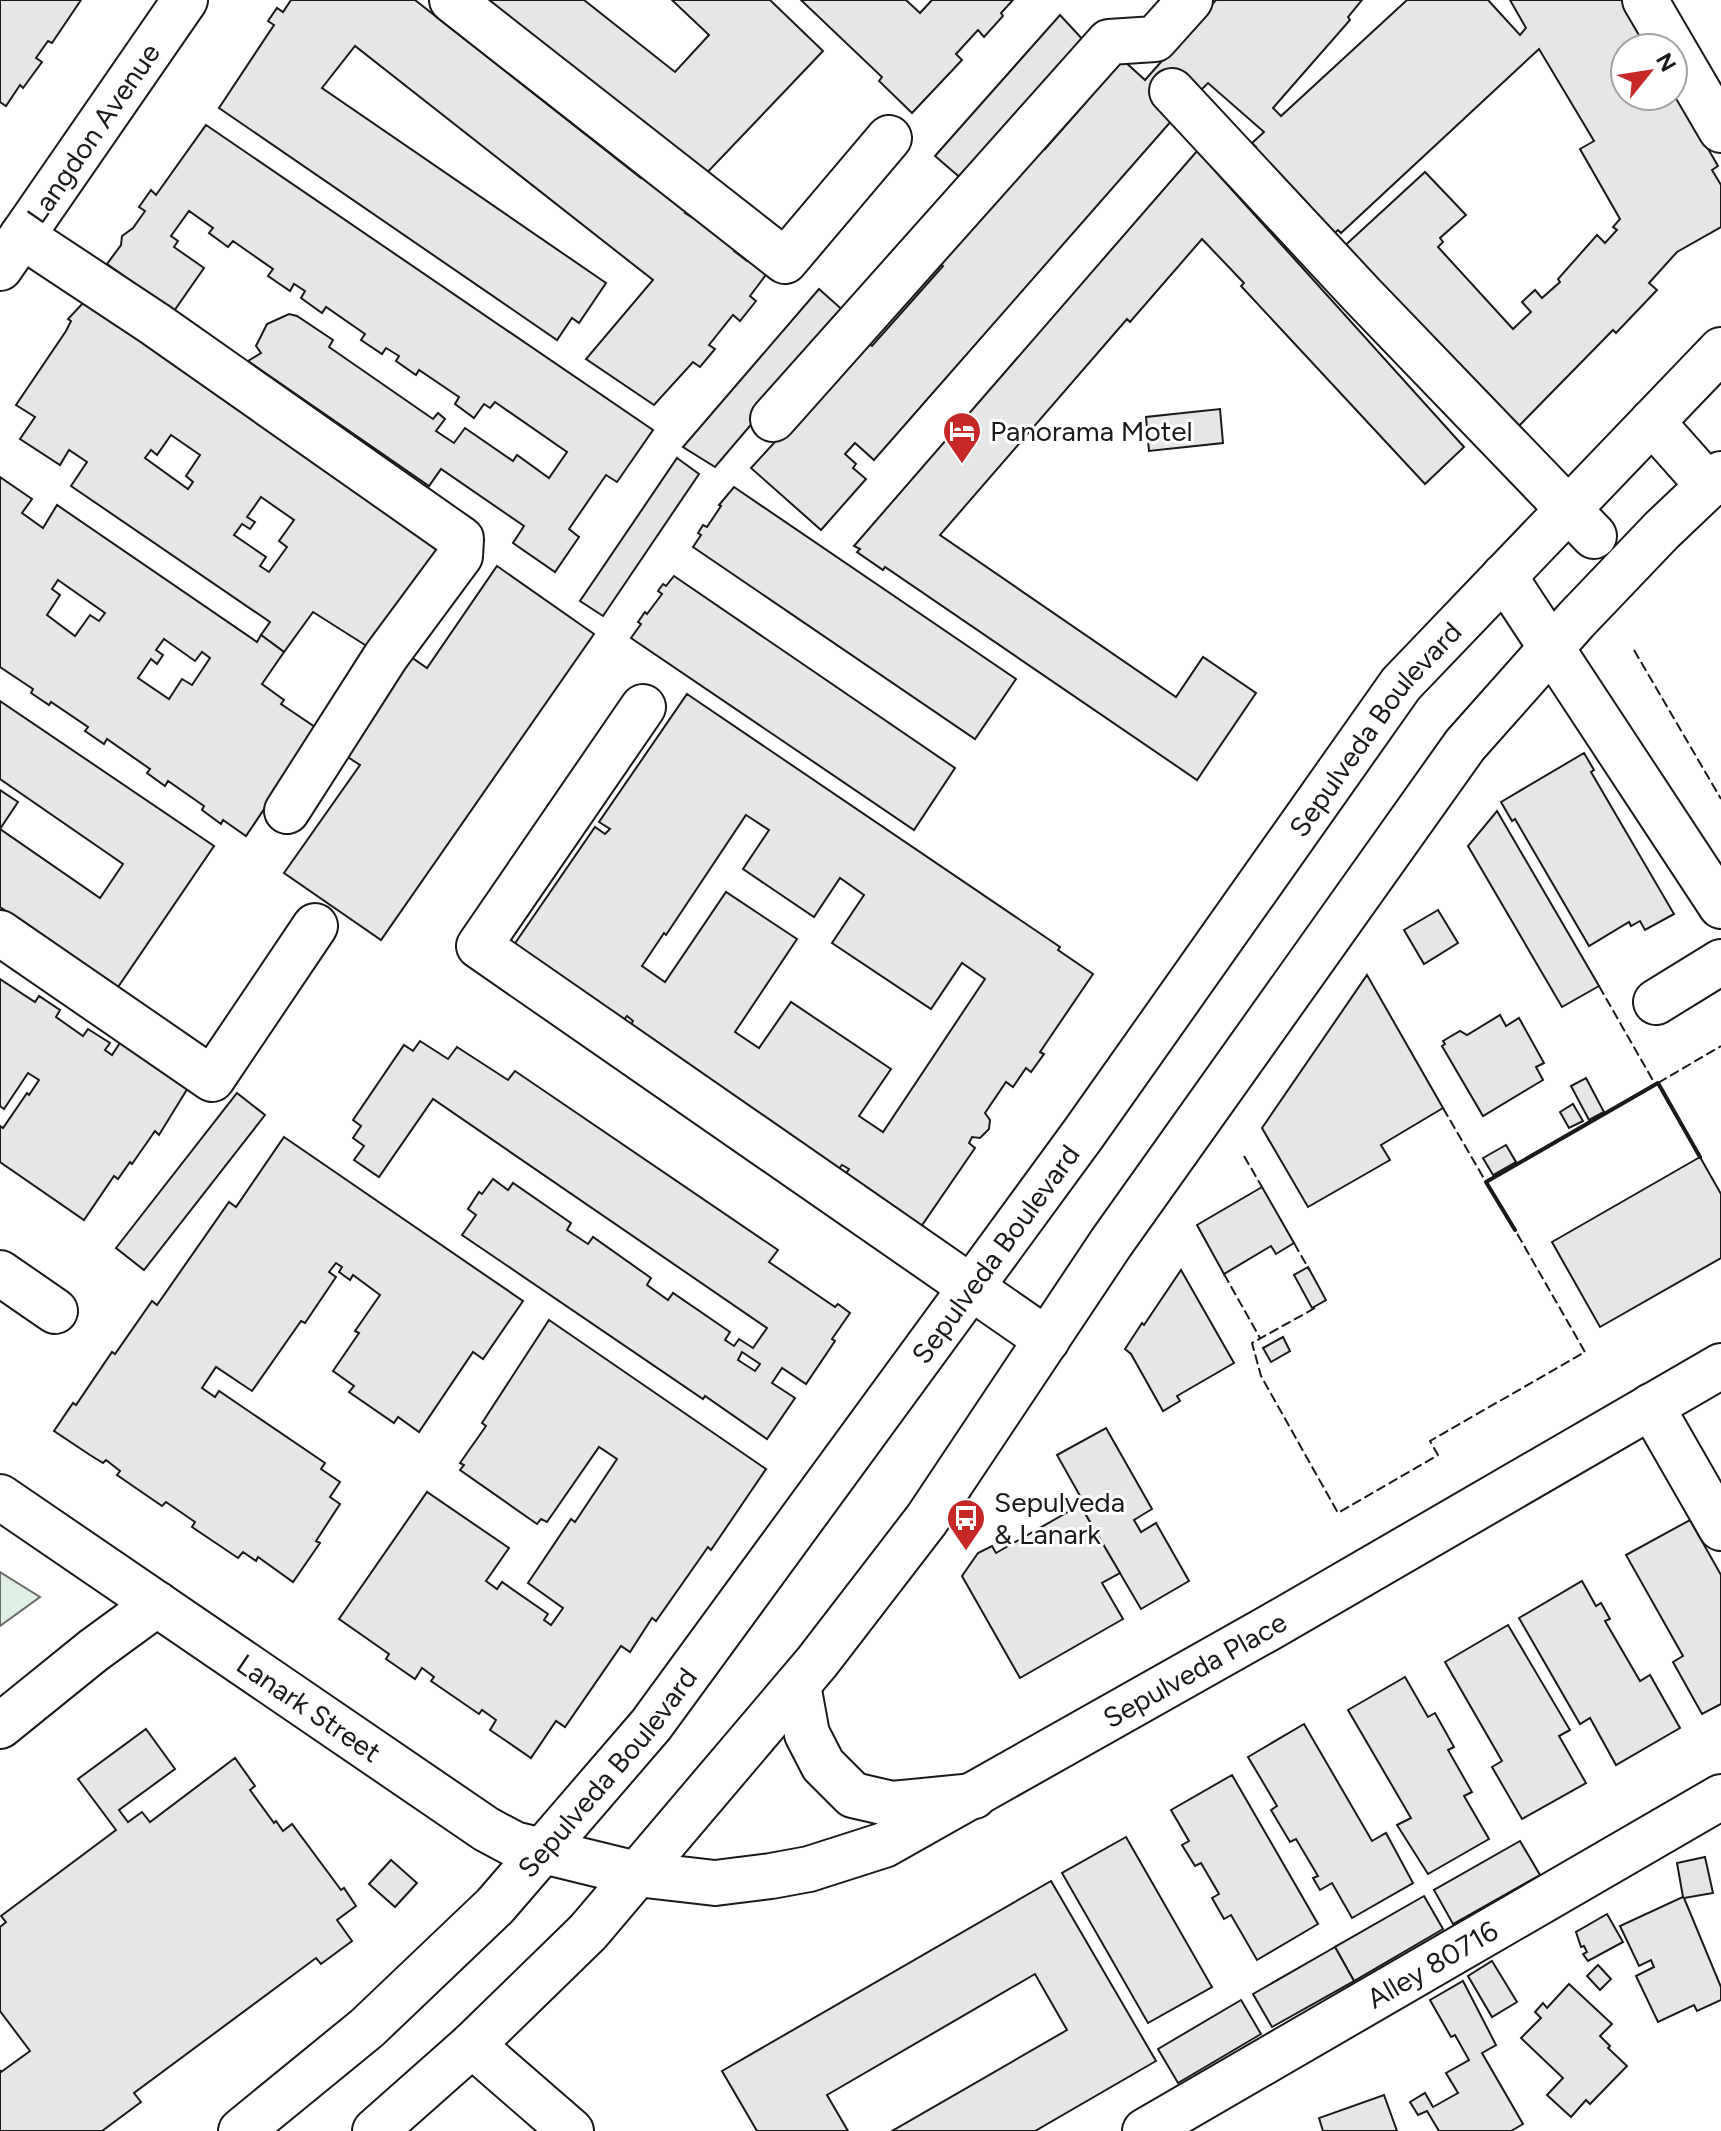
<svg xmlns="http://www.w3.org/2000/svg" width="1721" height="2131" font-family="Figtree,sans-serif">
<rect width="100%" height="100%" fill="#fff"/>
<!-- green -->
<polygon fill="#e0efe3" stroke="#6a6a6a" stroke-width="2" points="0,1572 40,1597 0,1626"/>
<!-- building -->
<g fill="#e6e6e6" stroke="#1a1a1a" stroke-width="2" fill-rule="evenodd">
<polygon points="0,0 81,0 52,43 48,41 36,58 42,62 23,88 20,85 6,106 0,102"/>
<polygon points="291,0 415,0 641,178 647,170 691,205 685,213 693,218 699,211 740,243 734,251 747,261 753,254 771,268 750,296 756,301 740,321 733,315 709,345 715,349 700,367 693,362 654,405 586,359 653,280 355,46 322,88 606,283 579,323 572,318 557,340 219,108 274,25 268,21 277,8 283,12"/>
<polygon points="476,0 584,0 675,72 709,35 672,0 770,0 823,51 702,178"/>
<polygon points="801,0 906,0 920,13 932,0 1013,0 1001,13 1003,16 984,37 978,30 956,54 962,60 912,113 879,81 882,77"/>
<polygon points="1216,0 1362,0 1348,17 1350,20 1273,108 1281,116 1407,0 1488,0 1520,35 1526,28 1510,0 1628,0 1650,48 1625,48 1625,96 1673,96 1673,88 1718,166 1712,170 1721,185 1721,227 1677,252 1649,283 1657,290 1616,333 1613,330 1514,431 1339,251 1425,172 1466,215 1440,238 1443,242 1438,247 1513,329 1531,312 1522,302 1535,290 1542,298 1560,282 1558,279 1597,235 1605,243 1617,230 1613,227 1620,219 1580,149 1594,141 1539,49 1341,233 1338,230 1323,243 1244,158 1256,147 1252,143 1264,132 1208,83 1180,111 874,460 855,443 845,454 856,464 853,468 866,479 821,530 751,468 867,342 872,346 943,266 938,262 1040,145 1045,149 1123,60 1145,80"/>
<polygon points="1060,15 1086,43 963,180 935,156"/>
<polygon points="206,125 653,430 617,482 606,475 569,529 579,537 555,572 513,543 524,526 441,469 429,486 248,361 261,353 256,346 267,324 289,314 297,316 333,340 329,347 433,419 438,413 445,419 436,431 454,443 465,428 513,461 517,455 549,478 567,452 495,402 490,408 484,404 474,418 455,404 459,397 419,370 416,375 396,361 399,356 386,348 382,354 361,340 365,334 326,307 322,313 301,298 305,291 294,284 290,291 268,276 273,269 233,241 228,247 209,233 213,228 189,211 171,236 178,241 174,247 204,268 174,311 107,264 121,245 122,236 133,228 145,211 139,207 151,190 156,195"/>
<polygon points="1197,151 1464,447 1425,484 1241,286 1244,283 1202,239 1130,322 1127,319 940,535 1176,697 1203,657 1256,693 1197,780 885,567 883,570 857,552 860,549 854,546"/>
<polygon points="819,289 846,313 715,467 683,447"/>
<path d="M83,303L447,541L373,650L313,612L284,652L261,635L270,622L71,486L87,462L69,450L60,465L20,439L35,417L16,405L66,331L71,321L68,319ZM171,435L200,455L186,476L193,482L188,489L145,458L151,450L157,455ZM261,497L294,520L279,541L287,547L269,572L260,566L266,557L234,535L242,524L250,529L255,522L247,517Z"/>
<polygon points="1220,409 1223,443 1149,451 1146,417"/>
<polygon points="677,458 699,474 603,616 580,601"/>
<path d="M0,477L32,499L22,513L43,528L57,505L257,642L261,635L284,652L262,684L284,700L281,704L318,729L246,836L223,820L221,824L202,810L204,806L168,781L165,786L147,773L150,769L107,739L104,744L85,731L88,727L51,702L49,705L31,693L33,689L0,667ZM58,580L105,613L99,621L90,615L75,636L47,615L60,595L52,589ZM164,639L195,661L202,652L210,658L192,685L182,679L169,699L138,678L151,659L157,664L163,655L156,650Z"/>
<polygon points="734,487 1016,679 975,739 693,547 701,535 698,533 703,525 707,527 721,506 719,505"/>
<polygon points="497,566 594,634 381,940 284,873 360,765 340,752 408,655 427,668"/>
<polygon points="674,576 955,768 914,830 631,638 641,624 638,622 645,612 647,614 662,594 658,591 663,584 666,586"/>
<path d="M687,694L1060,947L1058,950L1093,974L1040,1052L1044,1054L1031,1072L1026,1068L1013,1087L1006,1082L985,1113L990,1120L989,1129L980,1138L972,1137L969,1143L975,1148L918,1231L842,1180L849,1169L842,1165L834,1175L626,1033L633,1021L627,1016L619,1026L509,952L595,827L605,834L610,829L599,822ZM746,815L769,830L743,869L814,917L840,878L864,895L832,943L931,1009L962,963L985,979L883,1132L859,1116L891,1069L791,1002L759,1048L735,1032L797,939L726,892L665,982L642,966L664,933L666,935Z"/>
<polygon points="0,701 214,846 118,987 0,907 0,829 100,898 123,864 0,779"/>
<polygon points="1584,753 1594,770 1591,772 1674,914 1645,930 1640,921 1631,926 1629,922 1589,946 1515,819 1512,821 1501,802"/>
<polygon points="0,790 18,802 0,829"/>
<polygon points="1497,811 1599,986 1562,1007 1468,846"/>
<polygon points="1438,910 1458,943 1424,964 1404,930"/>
<polygon points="1367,975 1443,1108 1381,1145 1390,1160 1308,1207 1262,1128"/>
<polygon points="0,979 35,1002 39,996 60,1010 56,1017 83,1036 88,1029 110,1043 105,1050 112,1055 127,1032 194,1078 159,1135 155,1131 132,1164 130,1162 118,1179 114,1176 84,1220 0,1162 0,1126 3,1128 27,1093 29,1095 39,1080 28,1073 4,1109 0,1106"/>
<polygon points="1500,1015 1506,1026 1519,1018 1544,1063 1536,1067 1543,1080 1483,1116 1442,1046 1445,1044 1443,1041 1460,1031 1467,1035"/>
<path d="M420,1041L448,1059L457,1047L508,1080L515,1071L778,1250L769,1262L835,1307L838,1304L850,1313L832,1339L835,1341L806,1384L782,1368L772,1383L795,1398L767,1439L705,1396L703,1399L462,1235L476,1215L468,1209L479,1192L482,1194L493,1179L508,1190L513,1183L571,1223L567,1230L588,1244L593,1237L651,1278L647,1285L668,1300L673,1293L730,1332L725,1340L734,1346L739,1339L753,1348L767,1328L433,1099L379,1177L354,1160L364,1146L353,1138L361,1126L353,1120L404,1045L413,1051ZM742,1352L760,1364L755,1371L738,1360Z"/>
<polygon points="1586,1078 1604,1112 1589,1120 1571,1086"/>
<polygon points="237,1093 265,1115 144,1270 116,1248"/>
<polygon points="1573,1104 1583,1121 1569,1128 1560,1112"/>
<polygon points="284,1137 523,1301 483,1359 473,1352 419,1432 398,1417 394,1423 349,1392 354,1386 333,1371 359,1333 355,1331 380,1295 353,1275 350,1280 339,1272 342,1267 336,1263 329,1272 336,1277 305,1323 301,1321 252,1391 216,1367 202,1388 215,1397 219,1391 325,1463 321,1469 340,1482 330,1497 340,1504 316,1541 320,1543 293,1582 258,1557 256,1561 243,1552 238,1558 192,1527 195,1522 166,1502 162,1506 117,1475 120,1471 106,1460 103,1463 90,1455 54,1431 73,1403 76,1405 112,1352 115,1354 152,1301 157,1305 229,1202 236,1207"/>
<polygon points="1506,1145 1516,1162 1493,1175 1483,1158"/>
<polygon points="1700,1157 1721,1194 1721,1258 1600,1327 1552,1242"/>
<polygon points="1262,1187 1294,1243 1276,1254 1271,1246 1224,1274 1197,1225"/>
<polygon points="1308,1267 1326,1300 1312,1308 1294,1275"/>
<polygon points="1181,1270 1234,1363 1177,1396 1180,1401 1163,1411 1131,1354 1125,1349 1142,1323 1144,1325"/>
<polygon points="549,1320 766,1469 711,1550 708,1547 656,1621 652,1618 630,1652 621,1646 565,1727 556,1721 531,1758 490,1730 496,1720 482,1710 479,1714 431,1681 434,1677 422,1668 415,1679 386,1659 389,1654 339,1619 427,1492 509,1548 486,1581 497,1589 502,1582 548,1614 544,1620 551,1625 563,1608 528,1583 571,1519 575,1522 617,1459 599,1447 547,1522 541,1519 537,1524 460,1470 464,1465 460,1463 486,1426 482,1423"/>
<polygon points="1283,1337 1290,1351 1271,1362 1263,1348"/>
<polygon points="1106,1428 1152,1509 1134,1520 1141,1532 1156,1523 1189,1581 1141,1609 1080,1505 1084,1503 1057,1455"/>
<polygon points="1080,1505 1120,1573 1102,1583 1123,1619 1020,1678 962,1576 978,1553 992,1546 996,1553"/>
<polygon points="1690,1520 1721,1575 1721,1704 1702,1714 1673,1662 1683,1656 1626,1555"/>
<polygon points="1582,1581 1596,1606 1601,1603 1610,1619 1605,1621 1640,1681 1650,1675 1680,1728 1616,1765 1590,1718 1580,1724 1519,1618"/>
<polygon points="1508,1625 1570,1730 1559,1736 1586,1783 1522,1819 1492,1767 1502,1761 1445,1662"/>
<polygon points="1405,1677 1428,1717 1435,1713 1454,1747 1448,1750 1472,1792 1464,1796 1489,1839 1428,1874 1397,1825 1411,1818 1348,1710"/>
<polygon points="1304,1724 1372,1841 1386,1833 1413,1883 1352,1918 1332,1883 1320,1890 1313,1878 1318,1876 1296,1839 1290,1842 1271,1810 1277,1806 1248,1757"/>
<polygon points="146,1729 175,1769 119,1810 128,1822 142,1812 150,1822 235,1758 255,1786 250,1790 274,1823 276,1821 283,1831 292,1824 341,1890 344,1888 356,1906 337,1920 352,1941 321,1964 316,1958 134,2093 141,2102 102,2131 0,2131 0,2070 1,2072 30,2051 0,2011 0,1927 6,1922 1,1916 116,1830 78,1779"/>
<polygon points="1232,1775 1318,1924 1257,1960 1231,1915 1224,1919 1212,1898 1219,1894 1201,1863 1195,1866 1182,1845 1189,1841 1171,1810"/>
<polygon points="1126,1837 1212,1987 1148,2023 1062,1873"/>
<polygon points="1520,1841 1540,1875 1453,1924 1434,1890"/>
<polygon points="1705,1857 1713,1893 1684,1898 1721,1987 1721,2000 1697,2011 1694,2005 1658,2022 1636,1976 1654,1967 1651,1960 1639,1966 1620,1926 1683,1897 1677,1863"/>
<polygon points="391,1860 417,1883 395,1907 369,1884"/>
<polygon points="1051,1881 1156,2061 1035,2131 892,2131 1067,2030 1035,1974 827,2095 848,2131 757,2131 722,2071"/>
<polygon points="1424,1896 1443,1929 1354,1981 1335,1947"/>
<polygon points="1607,1914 1623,1942 1588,1961 1583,1954 1587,1952 1584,1946 1581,1947 1576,1932"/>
<polygon points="1335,1947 1354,1981 1272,2027 1253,1994"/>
<polygon points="1492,1961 1517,2002 1492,2017 1468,1976"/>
<polygon points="1598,1965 1611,1979 1600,1990 1587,1976"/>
<polygon points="1463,1981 1496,2045 1482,2053 1523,2124 1511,2131 1439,2131 1427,2111 1418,2115 1410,2102 1425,2093 1433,2107 1458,2093 1446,2073 1469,2060 1455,2035 1451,2037 1430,2000"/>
<polygon points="1569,1984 1612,2024 1600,2036 1610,2046 1608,2048 1627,2066 1590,2104 1586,2100 1571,2117 1547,2095 1563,2078 1521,2038 1541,2018 1535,2012 1543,2003 1547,2008"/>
<polygon points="1241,2000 1261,2034 1178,2083 1158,2049"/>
<polygon points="1384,2095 1397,2131 1323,2131 1319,2118"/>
</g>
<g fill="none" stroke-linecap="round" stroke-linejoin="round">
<!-- minor casing -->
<g stroke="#1a1a1a" stroke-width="48">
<g id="minor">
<polyline points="452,0 785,261 889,138"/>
<polyline points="1645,0 1721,130"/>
<polyline points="1172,91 1362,295 1594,536"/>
<polyline points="22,236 155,324 461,539 460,556 386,656 287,811"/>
<path id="s1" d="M0,268L185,0"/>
<polyline points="773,419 1109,42 1155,39 1190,0"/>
<polyline points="1652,422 1709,486"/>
<polyline points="1504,576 1721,906"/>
<polyline points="643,707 479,946 1047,1340"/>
<polyline points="0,933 212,1079 315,926"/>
<polyline points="1656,1002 1721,962"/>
<polyline points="0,1273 55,1311"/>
<polyline points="1651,1406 1721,1528"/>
<path id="s2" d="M0,1497L486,1829L514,1844L637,1874L715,1883L771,1876L809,1869L884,1845L1269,1628L1721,1366"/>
<polyline points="0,1726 94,1650 157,1604"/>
<polyline points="472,2045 571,2131"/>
<path id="s3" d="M1145,2131L1721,1797"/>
</g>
</g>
<!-- major casing -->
<g stroke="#1a1a1a" stroke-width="48">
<g id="major">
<polyline points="798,1685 807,1734 823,1765 853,1795 892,1804 974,1796"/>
<path id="s4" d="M241,2131L367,2028L495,1906L651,1725L1084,1133L1401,684L1721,350"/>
<polyline points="375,2131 472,2045 588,1932 817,1662 927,1519 1111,1243 1465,745 1576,620 1662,530 1721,474"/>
</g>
</g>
<!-- minor -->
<use href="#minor" stroke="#fff" stroke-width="44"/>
<!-- major -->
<use href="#major" stroke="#fff" stroke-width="44"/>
<!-- fence -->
<g stroke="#1a1a1a" stroke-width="2" stroke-dasharray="10 4" stroke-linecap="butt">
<polyline points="1634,650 1721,799"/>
<polyline points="1599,986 1655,1084"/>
<polyline points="1658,1083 1721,1046"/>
<polyline points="1443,1108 1486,1182"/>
<polyline points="1244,1156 1262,1187"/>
<polyline points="1294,1243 1310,1271"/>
<polyline points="1224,1274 1260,1338"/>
<polyline points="1315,1308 1252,1343 1261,1376 1338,1513 1438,1455 1430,1441 1585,1352 1515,1230"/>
</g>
<!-- wall -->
<polyline stroke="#1a1a1a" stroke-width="4" points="1515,1230 1486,1182 1658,1083 1700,1157"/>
</g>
<!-- icons -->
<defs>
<g id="hotel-pin" transform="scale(2)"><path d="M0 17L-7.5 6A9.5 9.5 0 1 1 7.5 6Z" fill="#c62828" stroke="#fff"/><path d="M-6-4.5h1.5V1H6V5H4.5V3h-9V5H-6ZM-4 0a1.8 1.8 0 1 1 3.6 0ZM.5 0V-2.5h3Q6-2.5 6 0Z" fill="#fff"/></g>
<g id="bus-pin" transform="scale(2)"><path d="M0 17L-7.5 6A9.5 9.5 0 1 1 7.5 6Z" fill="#c62828" stroke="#fff"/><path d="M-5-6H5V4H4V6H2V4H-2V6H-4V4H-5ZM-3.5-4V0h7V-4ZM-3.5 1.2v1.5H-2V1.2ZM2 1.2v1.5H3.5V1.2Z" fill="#fff"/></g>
</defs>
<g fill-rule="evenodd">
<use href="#hotel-pin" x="962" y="431"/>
<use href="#bus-pin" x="966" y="1518"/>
</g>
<g text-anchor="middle" stroke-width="6" stroke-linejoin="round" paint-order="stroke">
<!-- street labels -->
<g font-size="28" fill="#1a1a1a" stroke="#fff">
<text dy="10" stroke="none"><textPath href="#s1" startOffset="164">Langdon Avenue</textPath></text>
<text dy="10" stroke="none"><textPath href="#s4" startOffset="1810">Sepulveda Boulevard</textPath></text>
<text dy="10" stroke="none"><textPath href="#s4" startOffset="1162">Sepulveda Boulevard</textPath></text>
<text dy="10" stroke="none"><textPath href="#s2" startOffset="1356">Sepulveda Place</textPath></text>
<text dy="10" stroke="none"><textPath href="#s2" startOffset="374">Lanark Street</textPath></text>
<text dy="10" stroke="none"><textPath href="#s4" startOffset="514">Sepulveda Boulevard</textPath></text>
<text dy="10" stroke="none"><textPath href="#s3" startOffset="332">Alley 80716</textPath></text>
</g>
<!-- poi labels -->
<g font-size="28" fill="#1a1a1a" stroke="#fff" text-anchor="start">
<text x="990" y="441">Panorama Motel</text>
<text x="994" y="1512">Sepulveda<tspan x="994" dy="32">&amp; Lanark</tspan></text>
</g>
</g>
<!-- north arrow -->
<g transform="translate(1649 72) rotate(60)"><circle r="38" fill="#ffffff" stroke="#a3a3a3" stroke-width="2"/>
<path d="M0-6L14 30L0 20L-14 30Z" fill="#c62828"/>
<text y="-12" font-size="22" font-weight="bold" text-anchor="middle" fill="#1a1a1a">N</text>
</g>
</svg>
